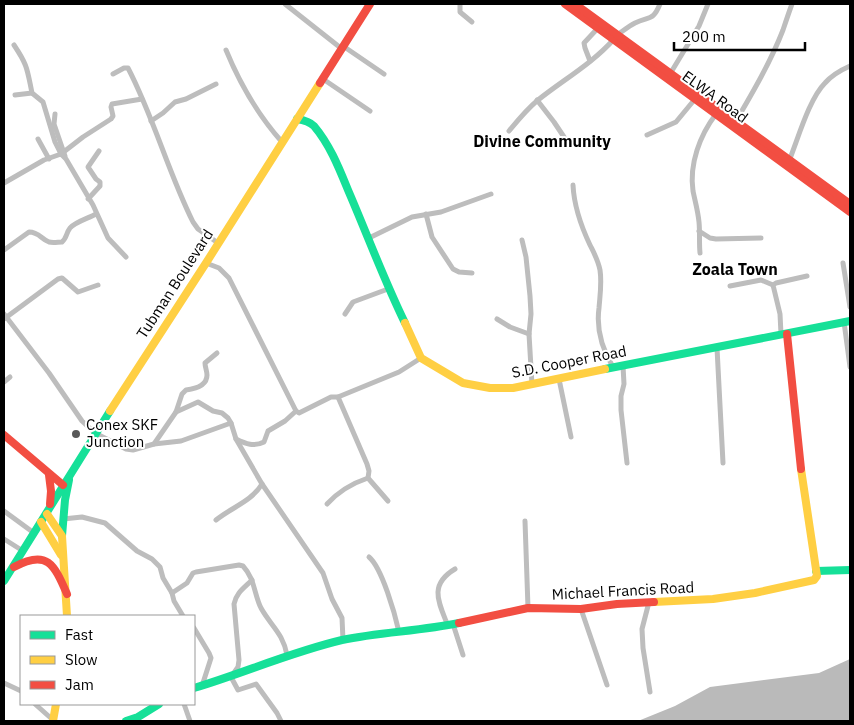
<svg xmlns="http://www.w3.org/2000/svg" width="854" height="725" font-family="'IBM Plex Sans',sans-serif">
<rect width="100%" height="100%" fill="#fff"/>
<!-- water -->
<polygon fill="#bababa" points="850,659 850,721 638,721 675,706 710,687 819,673"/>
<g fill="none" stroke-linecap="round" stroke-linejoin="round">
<!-- street -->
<g stroke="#bdbdbd" stroke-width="5">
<polyline points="285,4 342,49"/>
<polyline points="460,4 460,12 472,22"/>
<path d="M617,35C623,31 629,26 635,23C650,16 653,21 660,4"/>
<path d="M14,45C28,66 27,69 32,93L43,102L55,142L61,154L83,137L111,119L113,116L111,107L112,104L142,99"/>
<polyline points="343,46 384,74"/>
<path d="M226,50C240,84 258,115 282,142"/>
<polyline points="590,61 585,48 584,43 598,28"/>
<path d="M113,74L124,68H128C154,118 168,172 193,222L198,229L218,243"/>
<polyline points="670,74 699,26 708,4"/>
<polyline points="323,79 370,111"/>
<polyline points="15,95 32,93"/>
<polyline points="537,100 554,122 564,137"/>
<polyline points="55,114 54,124 65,156"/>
<polyline points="151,121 163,113 175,102 186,99 216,84"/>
<path d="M736,121C753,92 771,61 783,30C786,21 789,12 792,4"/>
<path d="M509,131C518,120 527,109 538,100C563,80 593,63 614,39"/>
<polyline points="647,135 676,122 695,99"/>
<polyline points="38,139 49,159"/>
<path d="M789,161C798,139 809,99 825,83C832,75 841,70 850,66"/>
<polyline points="4,183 44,160 61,154 66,159 93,205 108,238 126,257"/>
<path d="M573,185C574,206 581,226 590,245C594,253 598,260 600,270C602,283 600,295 599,308C596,330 602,349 613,367"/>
<polyline points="88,199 100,186 100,182 96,179 88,167 99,151"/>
<polyline points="426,214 432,237 453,269 459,272 472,273"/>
<polyline points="699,231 710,238 716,239 761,238"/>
<polyline points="369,238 412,217 441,212 491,194"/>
<polyline points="522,240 526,257 530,296 531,314 529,334 532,385"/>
<path d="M4,250L29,232C39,232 41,239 49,242C53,243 58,242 62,242C67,238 66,233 70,228C75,222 89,218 96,214"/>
<path d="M700,253C699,243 700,232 699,222C698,211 695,201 693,191C689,164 700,135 716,114"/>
<polyline points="206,263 219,268 229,278 296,411 299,413 331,397 338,397 399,372 421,358"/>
<polyline points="843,263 850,307"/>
<polyline points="730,286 761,280 773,285"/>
<path d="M4,314L49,373L82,421L95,433L126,449L133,450L154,444L176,412L182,394L186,390C194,389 207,386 207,375C207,371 205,367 205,363L217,353"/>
<polyline points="345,314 353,302 388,289"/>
<polyline points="4,319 58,279 62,278 78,292 98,285"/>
<polyline points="497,319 510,327 529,334"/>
<polyline points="844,322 850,367"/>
<polyline points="781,334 780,314 773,285 776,283 807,276"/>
<polyline points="717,348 723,463"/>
<polyline points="623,366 624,384 621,396 621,410 627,463"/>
<polyline points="559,379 571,437"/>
<polyline points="4,382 10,377"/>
<polyline points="338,397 367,464 369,471 368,478 388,501"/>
<polyline points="176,412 198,402 213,411 222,413 228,418 231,423 236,439 262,484 323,573 332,599 342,618 343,640"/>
<path d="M236,439C246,444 254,447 264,442L268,431L285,421L296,411"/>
<polyline points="154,444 181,441 231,423"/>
<path d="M327,504C338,492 353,483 368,478"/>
<polyline points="4,511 34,533"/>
<polyline points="63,519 82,517 105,523 137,551 152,559 160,567 163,578 172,593 174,601 183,616"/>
<path d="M216,520C232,507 251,502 262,484"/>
<polyline points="525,521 528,608"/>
<polyline points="4,539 23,551"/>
<path d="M369,557C382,568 395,614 399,632"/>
<path d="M252,580C244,588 236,593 234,604L239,660L238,667L231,677L238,690L256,684L277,713L281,721"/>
<path d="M172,593L187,583L193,573L196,572L239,565L243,566C255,579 254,594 261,608C271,626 283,633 287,655"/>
<polyline points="649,602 642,629 643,648 650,692"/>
<polyline points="581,609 607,685"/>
<polyline points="453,624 463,655"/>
<path d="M448,626C439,603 428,585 455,569"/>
<polyline points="194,628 209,653 211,658 202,686"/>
<polyline points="4,683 21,691"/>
<polyline points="35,704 53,720"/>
<polyline points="184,704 190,721"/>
</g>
<!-- fast -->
<g stroke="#16e098" stroke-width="8">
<path d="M297,119C303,120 310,122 314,126C330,145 339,168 348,190C367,234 384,280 405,323"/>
<polyline points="605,369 850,321"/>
<polyline points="62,536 65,500 69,480"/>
<polyline points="816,571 850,570"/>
<polyline points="4,581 110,411"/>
<path d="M194,688C244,673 291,652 342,640C380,632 420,631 459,623"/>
<polyline points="126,721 138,717 159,704"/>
</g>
<!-- slow -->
<g stroke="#ffcf43" stroke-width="8">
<polyline points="405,323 421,358 463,383 490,388 513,388 605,369"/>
<polyline points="110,411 206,263 320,83"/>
<polyline points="47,514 62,536 67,616"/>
<polyline points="41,522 61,555"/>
<polyline points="654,602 713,599 755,593 814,580 817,576 801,469"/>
<polyline points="53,721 56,704"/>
</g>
<!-- jam -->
<g stroke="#f24e42" stroke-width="8">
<polyline points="565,4 850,212"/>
<polyline points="575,4 850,204"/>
<polyline points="320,83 370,4"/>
<polyline points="787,334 801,469"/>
<polyline points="4,435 63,485"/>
<polyline points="49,475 51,491 50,504"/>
<path d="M14,567C47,549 54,564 67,594"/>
<polyline points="459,623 528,608 581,609 617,604 654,602"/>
</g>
</g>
<!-- markers -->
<circle fill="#595959" stroke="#fff" stroke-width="2" cx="76" cy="434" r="5"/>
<g text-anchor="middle" stroke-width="4" stroke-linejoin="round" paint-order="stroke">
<!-- street labels -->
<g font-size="15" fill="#000" stroke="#fff">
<text transform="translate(715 97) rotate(36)" y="5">ELWA Road</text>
<text transform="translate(175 284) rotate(-57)" y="5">Tubman Boulevard</text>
<text transform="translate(569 362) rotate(-11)" y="5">S.D. Cooper Road</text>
<text transform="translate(623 591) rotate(-3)" y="5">Michael Francis Road</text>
</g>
<!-- poi labels -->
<g font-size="15" fill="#000" stroke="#fff" text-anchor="start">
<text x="86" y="430">Conex SKF<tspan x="86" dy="17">Junction</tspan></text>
</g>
<!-- neighbourhood labels -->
<g font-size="16" font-weight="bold" fill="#000" stroke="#fff">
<text x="542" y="147">Divine Community</text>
<text x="735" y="275">Zoala Town</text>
</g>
</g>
<!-- border -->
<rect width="854" height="725" fill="none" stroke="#000000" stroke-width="10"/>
<!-- legend -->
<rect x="20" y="615" width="175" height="90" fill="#ffffff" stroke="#999999"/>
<rect x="30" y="631" width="25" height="8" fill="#16e098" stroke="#999999"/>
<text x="65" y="640" font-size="15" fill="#000000">Fast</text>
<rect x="30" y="656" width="25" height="8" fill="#ffcf43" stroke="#999999"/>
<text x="65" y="665" font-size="15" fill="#000000">Slow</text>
<rect x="30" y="681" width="25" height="8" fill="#f24e42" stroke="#999999"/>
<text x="65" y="690" font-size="15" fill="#000000">Jam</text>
<!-- scale -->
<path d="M674 42v8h131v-8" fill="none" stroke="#000000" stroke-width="2.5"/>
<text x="682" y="42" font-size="15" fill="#000000" stroke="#ffffff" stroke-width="4" paint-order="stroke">200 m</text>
</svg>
